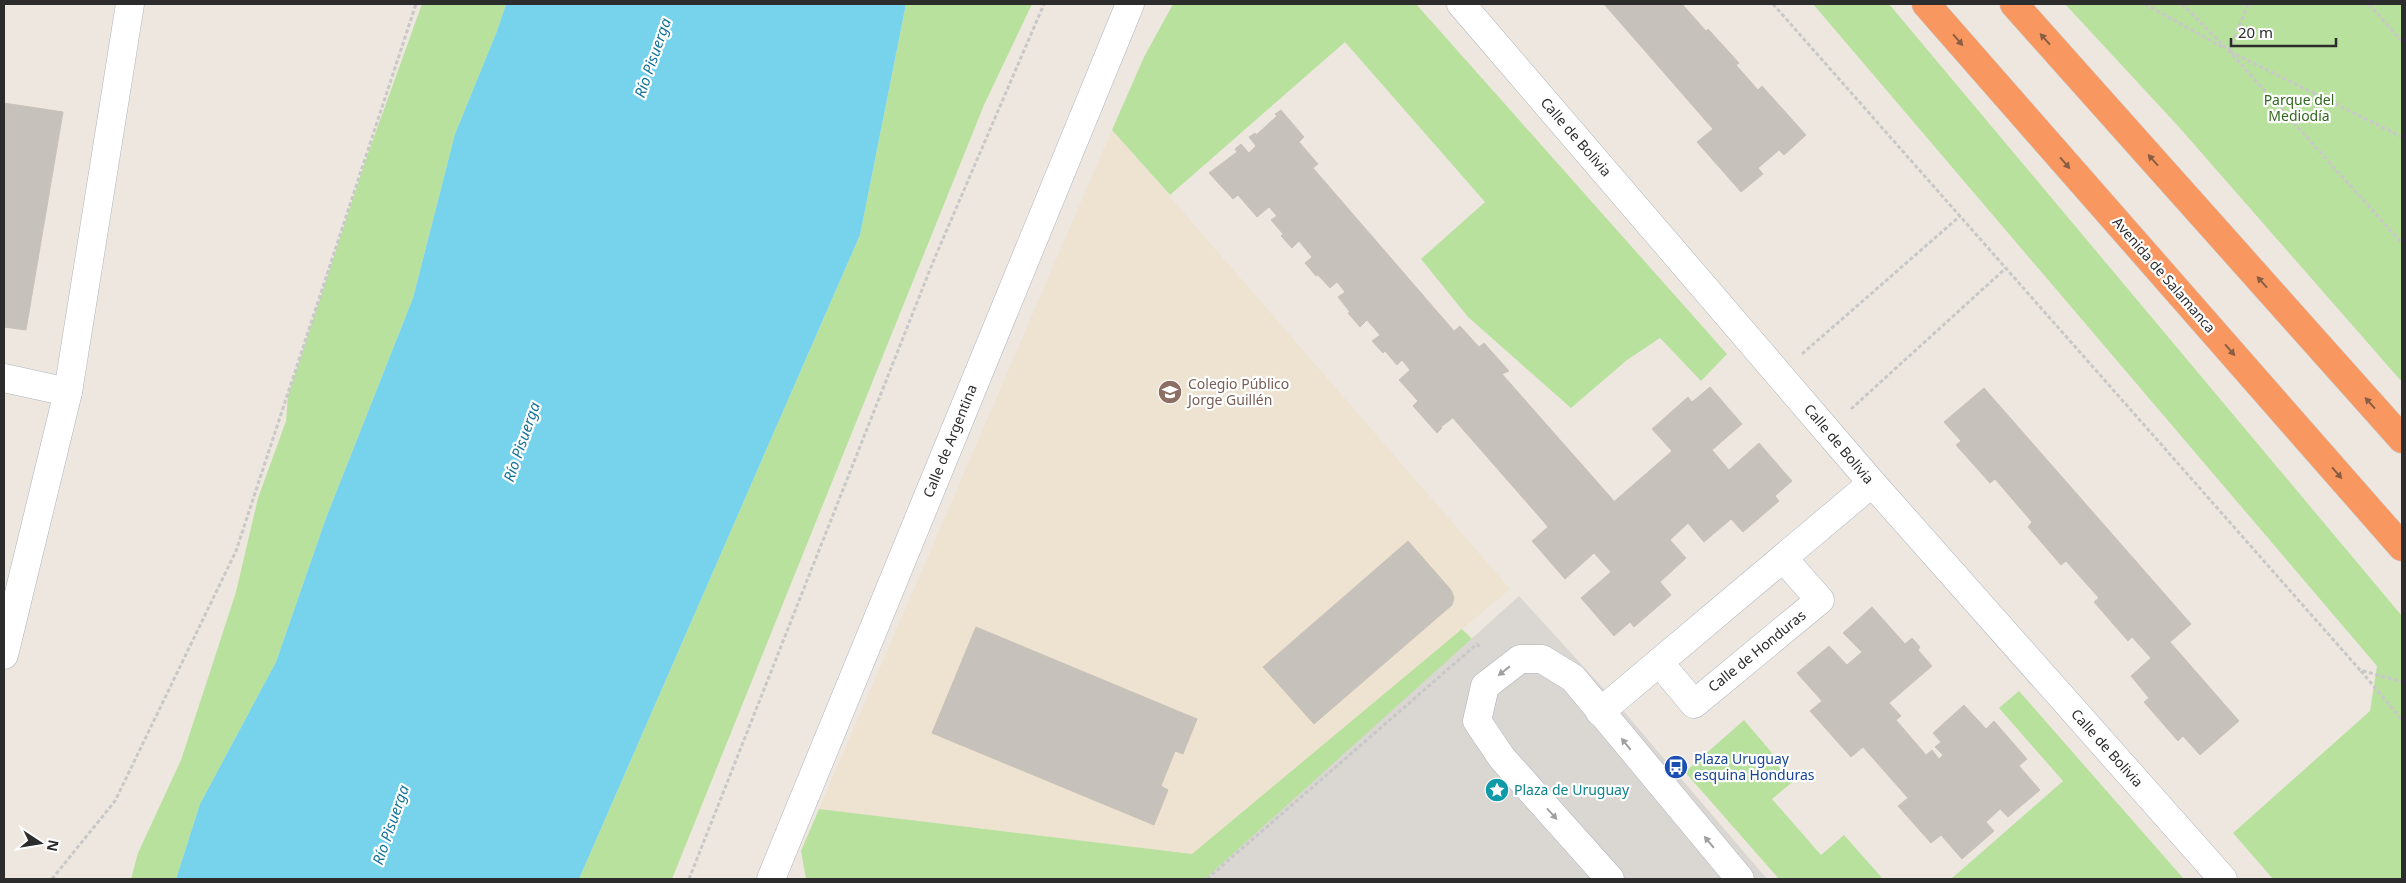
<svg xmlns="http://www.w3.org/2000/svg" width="2406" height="883" font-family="'Noto Sans',sans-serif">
<rect width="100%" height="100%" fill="#ede7e0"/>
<!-- education -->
<polygon fill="#eee2d0" points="1112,130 1510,589 1192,854 819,809"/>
<!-- green -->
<g fill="#b9e19e">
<polygon points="422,4 506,4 497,31 455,134 413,298 326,518 276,662 200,804 176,879 131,879 138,853 181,760 208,678 236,592 258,498 286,421 288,395 365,162"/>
<polygon points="906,4 1032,4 984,105 672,879 579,879 860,235"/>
<polygon points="1173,4 1416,4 1727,354 1701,381 1660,338 1627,360 1571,408 1468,317 1421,259 1485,202 1345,42 1170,195 1112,130 1144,57"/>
<polygon points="1813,4 1889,4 2402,616 2402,879 2273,879 2233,833 2370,711 2377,666"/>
<polygon points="2065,4 2402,4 2402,382 2178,126"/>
<polygon points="1462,629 1477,644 1207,879 806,879 801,851 819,809 1192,854"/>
<polygon points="2019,691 2183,878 2181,879 1951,879 2063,781 1999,708"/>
<polygon points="1744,720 1795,780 1772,799 1821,855 1844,835 1883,879 1779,879 1685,772"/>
</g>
<!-- plaza -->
<polygon fill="#dad6d2" points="1519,596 1614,700 1767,879 1205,879"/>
<!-- water -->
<polygon fill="#77d3eb" points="506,4 906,4 860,235 579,879 176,879 200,804 276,662 326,518 413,298 455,134 497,31"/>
<!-- building -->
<g fill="#c6c1bb" stroke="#c9c2b9">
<polygon points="1604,4 1682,4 1706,31 1708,29 1739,63 1736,65 1758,90 1762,86 1806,135 1784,155 1779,150 1758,168 1763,174 1741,192 1697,142 1713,129"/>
<polygon points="4,103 63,112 26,330 4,327"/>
<polygon points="1281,110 1304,137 1299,142 1318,164 1313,168 1454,331 1460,326 1479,347 1484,343 1509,371 1502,374 1481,392 1482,394 1477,399 1471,393 1463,399 1469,405 1441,427 1442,428 1437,433 1413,406 1418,401 1399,380 1410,370 1402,360 1397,365 1385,351 1383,353 1372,341 1380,335 1367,320 1360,327 1348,313 1350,312 1338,297 1345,292 1337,282 1330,288 1318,275 1316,276 1305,263 1312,257 1299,241 1292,248 1281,236 1283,234 1271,220 1277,216 1269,207 1257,217 1238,195 1233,199 1209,173 1237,152 1235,149 1241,144 1249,153 1256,146 1249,137 1255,133 1256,135 1277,116 1275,114"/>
<polygon points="1502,374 1614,501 1601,513 1581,490 1544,522 1452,417 1469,405 1463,399 1471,393 1477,399 1482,394 1481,392"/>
<polygon points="1710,387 1742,424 1712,450 1729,470 1759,443 1792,481 1775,496 1779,501 1743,532 1731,519 1704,542 1688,523 1670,540 1686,558 1660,582 1671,595 1634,627 1630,622 1614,636 1581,598 1611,572 1594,553 1565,579 1532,541 1548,527 1544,522 1581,490 1601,513 1672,451 1652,429 1688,397 1692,402"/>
<polygon points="1984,388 2191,624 2170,642 2239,721 2200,755 2183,736 2178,741 2144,702 2149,698 2131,676 2151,658 2132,637 2128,641 2094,602 2099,598 2066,561 2061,565 2028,527 2032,522 1995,479 1990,483 1956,445 1961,441 1944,422"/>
<polygon points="1408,541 1451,590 1454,598 1452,605 1314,724 1263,667"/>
<polygon points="1872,607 1905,644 1912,638 1920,647 1918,650 1932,666 1889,703 1901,716 1896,720 1926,755 1932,750 1939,759 1943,755 1935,747 1941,742 1933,733 1964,705 1986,729 1994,721 2027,759 2019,766 2040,790 2008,817 2000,809 1986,822 1994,831 1962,859 1941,835 1931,843 1898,806 1908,798 1863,747 1851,757 1810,711 1822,701 1797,673 1829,646 1847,665 1862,652 1843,633"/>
<polygon points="976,627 1197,719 1183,754 1175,751 1161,786 1168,790 1154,825 932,733"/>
</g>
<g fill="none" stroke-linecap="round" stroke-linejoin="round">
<!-- minor casing -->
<g stroke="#b0b3bc" stroke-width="29">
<g id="minor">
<polyline points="1461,4 1872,483 2223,879"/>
<polyline points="4,378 68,392"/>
<polyline points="4,655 68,392 130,4"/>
<polyline points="1659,662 1694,704 1820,600 1783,558"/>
<polyline points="1600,712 1872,483"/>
<polyline points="771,879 1130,4"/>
<polyline points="1610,879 1502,758 1477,721 1485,686 1520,659 1542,659 1573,678 1740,879"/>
</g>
</g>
<!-- highway casing -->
<g stroke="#c8c8c8" stroke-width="29">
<g id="highway">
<polyline points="1926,4 2402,547"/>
<polyline points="2014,4 2402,439"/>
</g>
</g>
<!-- path -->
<g stroke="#c8c8c8" stroke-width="3" stroke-dasharray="4 2.5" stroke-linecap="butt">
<polyline points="1773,4 2360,670 2402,682"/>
<polyline points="2145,4 2224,48"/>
<polyline points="2182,4 2229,51 2402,243"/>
<polyline points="2248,4 2229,51 2402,137"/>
<polyline points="2369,4 2402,42"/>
<polyline points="1802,354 1960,216"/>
<polyline points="1851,409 2006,268"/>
<polyline points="2361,671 2402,720"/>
<polyline points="52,879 115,801 236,551 416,4"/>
<polyline points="689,879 933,262 1044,4"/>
<polyline points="1207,879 1477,644 1481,648"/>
</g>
<!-- minor -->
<use href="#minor" stroke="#fff" stroke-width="28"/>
<!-- highway -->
<use href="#highway" stroke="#f89860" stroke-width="28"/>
</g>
<!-- one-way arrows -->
<defs><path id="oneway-solid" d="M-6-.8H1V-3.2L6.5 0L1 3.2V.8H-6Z" transform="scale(1.25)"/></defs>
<g fill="#885d43">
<use href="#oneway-solid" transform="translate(2045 39) rotate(-132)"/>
<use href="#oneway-solid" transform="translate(1958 40) rotate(49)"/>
<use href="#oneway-solid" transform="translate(2153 160) rotate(-132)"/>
<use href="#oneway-solid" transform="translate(2065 163) rotate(49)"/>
<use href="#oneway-solid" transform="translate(2262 282) rotate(-132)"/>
<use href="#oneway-solid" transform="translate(2230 350) rotate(49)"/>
<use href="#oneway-solid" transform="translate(2370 403) rotate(-132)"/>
<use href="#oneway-solid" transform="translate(2337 473) rotate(49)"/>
</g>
<g fill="#a0a0a0">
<use href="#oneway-solid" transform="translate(1504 671) rotate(142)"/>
<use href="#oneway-solid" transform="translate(1626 744) rotate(-129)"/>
<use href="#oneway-solid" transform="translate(1552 814) rotate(48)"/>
<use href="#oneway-solid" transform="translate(1709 842) rotate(-130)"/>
</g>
<!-- icons -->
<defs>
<g id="school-disc" transform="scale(1.25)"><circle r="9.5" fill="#8d6e63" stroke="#fff"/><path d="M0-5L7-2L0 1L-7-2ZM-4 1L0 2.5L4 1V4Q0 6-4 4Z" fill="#fff"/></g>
<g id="bus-disc" transform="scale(1.25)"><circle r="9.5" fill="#1a4fb4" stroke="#fff"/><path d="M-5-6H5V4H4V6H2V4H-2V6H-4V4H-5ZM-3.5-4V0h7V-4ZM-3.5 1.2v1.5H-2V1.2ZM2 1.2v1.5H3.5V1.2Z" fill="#fff"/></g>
<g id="sight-disc" transform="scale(1.25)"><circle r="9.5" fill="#0f9aa8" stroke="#fff"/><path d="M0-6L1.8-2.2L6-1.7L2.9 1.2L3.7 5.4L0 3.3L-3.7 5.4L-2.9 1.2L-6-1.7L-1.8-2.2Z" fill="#fff"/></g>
</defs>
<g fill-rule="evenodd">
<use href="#school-disc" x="1170" y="392"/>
<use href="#bus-disc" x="1676" y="767"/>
<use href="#sight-disc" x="1497" y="790"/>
</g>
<g text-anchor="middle" stroke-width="4.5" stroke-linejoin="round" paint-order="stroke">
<!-- park labels -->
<g font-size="14" fill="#32681e" stroke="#fff">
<text x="2299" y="105">Parque del<tspan x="2299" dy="16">Mediodía</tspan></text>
</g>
<!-- street labels -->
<g font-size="14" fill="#2c2c2c" stroke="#fff">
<text transform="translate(1576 137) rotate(49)" y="5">Calle de Bolivia</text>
<text transform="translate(2164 275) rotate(49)" y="5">Avenida de Salamanca</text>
<text transform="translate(950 441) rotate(-68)" y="5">Calle de Argentina</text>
<text transform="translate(1839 444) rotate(50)" y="5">Calle de Bolivia</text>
<text transform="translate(1757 651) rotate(-39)" y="5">Calle de Honduras</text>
<text transform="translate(2107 748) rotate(48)" y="5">Calle de Bolivia</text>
</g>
<!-- education labels -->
<g font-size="14" fill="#785e54" stroke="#fff" text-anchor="start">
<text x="1188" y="389">Colegio Público<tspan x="1188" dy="16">Jorge Guillén</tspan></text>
</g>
<!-- transit labels -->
<g font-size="14" fill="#164399" stroke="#fff" text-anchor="start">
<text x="1694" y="764">Plaza Uruguay<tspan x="1694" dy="16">esquina Honduras</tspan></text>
</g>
<!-- culture labels -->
<g font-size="14" fill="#0d838f" stroke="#fff" text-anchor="start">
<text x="1514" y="795">Plaza de Uruguay</text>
</g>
<!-- water labels -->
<g font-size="15" font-style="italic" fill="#13749a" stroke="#fff">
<text transform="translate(653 58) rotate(-71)" y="5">Río Pisuerga</text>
<text transform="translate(522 442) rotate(-71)" y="5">Río Pisuerga</text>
<text transform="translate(391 825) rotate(-71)" y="5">Río Pisuerga</text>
</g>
</g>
<!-- border -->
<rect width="2406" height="883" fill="none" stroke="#2c2c2c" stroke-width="10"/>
<!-- north arrow -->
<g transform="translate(40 843) rotate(102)" stroke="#ffffff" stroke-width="4" paint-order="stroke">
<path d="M0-4L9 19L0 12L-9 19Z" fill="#2c2c2c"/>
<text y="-8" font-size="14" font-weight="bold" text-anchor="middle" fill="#2c2c2c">N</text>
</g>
<!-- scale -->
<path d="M2231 38v8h105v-8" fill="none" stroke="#2c2c2c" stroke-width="2.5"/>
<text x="2238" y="38" font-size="15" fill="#2c2c2c" stroke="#ffffff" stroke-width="4" paint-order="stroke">20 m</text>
</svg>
